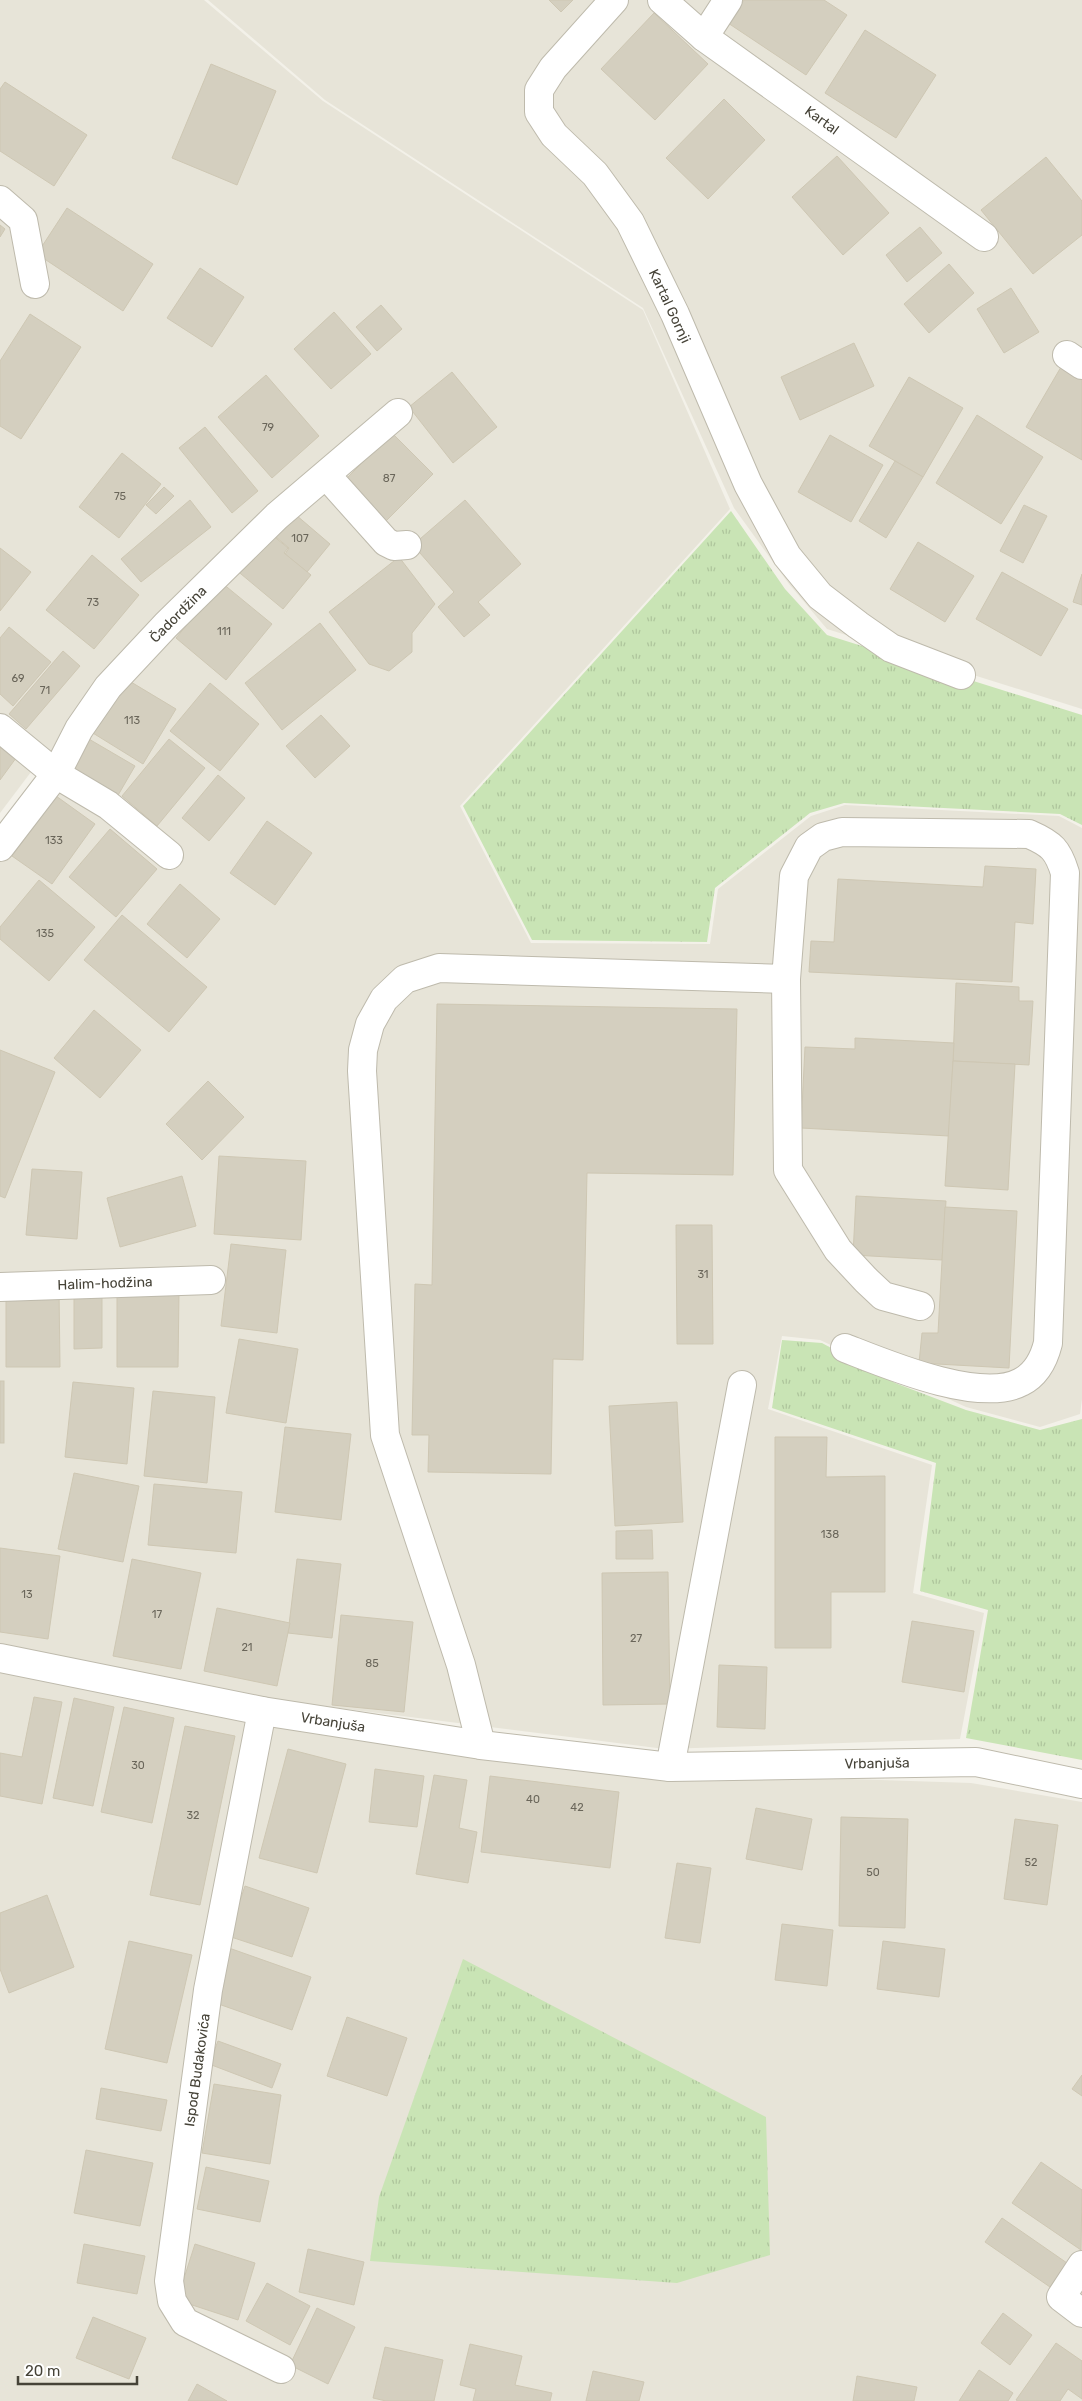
<svg xmlns="http://www.w3.org/2000/svg" width="1082" height="2401" font-family="Rubik,sans-serif">
<defs>
<pattern id="grass-tufts" width="24" height="20" patternUnits="userSpaceOnUse" patternTransform="scale(1.25)"><rect width="24" height="20" fill="#c9e4b5"/><path d="M3 7l-1-3M5 7V3M7 7l1-3M15 17l-1-3M17 17v-4M19 17l1-3" fill="none" stroke="#aec59c"/></pattern>
</defs>
<rect width="100%" height="100%" fill="#f3f1e9"/>
<!-- residential -->
<g fill="#e7e4d8">
<polygon points="0,0 204,0 323,101 643,310 730,509 460,806 531,943 710,944 718,889 811,816 845,805 1059,816 1082,828 1082,1399 1080,1414 1040,1427 966,1407 820,1340 782,1336 768,1409 932,1465 913,1593 984,1613 960,1739 665,1749 266,1699 0,1644 0,851 64,763 0,713"/>
<polygon points="208,0 1082,0 1082,709 827,629 789,584 734,508 643,308 325,100"/>
<polygon points="0,730 40,760 0,813"/>
<polygon points="0,1665 670,1773 971,1783 1082,1802 1082,2401 0,2401"/>
</g>
<!-- grass -->
<g fill="url(#grass-tufts)">
<polygon points="731,511 785,589 827,635 1082,715 1082,825 1060,814 844,803 810,813 715,888 707,942 532,940 463,806"/>
<polygon points="782,1340 822,1343 895,1383 966,1410 1040,1430 1082,1419 1082,1760 966,1738 988,1610 920,1591 936,1463 772,1408"/>
<polygon points="463,1959 766,2117 770,2255 677,2283 370,2261 379,2197"/>
</g>
<!-- building -->
<g fill="#d4cfbf" stroke="#cec7b3">
<polygon points="549,0 573,0 561,12"/>
<polygon points="744,0 824,0 847,15 806,75 728,23"/>
<polygon points="654,13 708,64 655,120 601,69"/>
<polygon points="865,30 936,75 896,138 825,93"/>
<polygon points="211,64 276,91 237,185 172,158"/>
<polygon points="5,82 87,135 54,186 0,151 0,89"/>
<polygon points="724,99 765,140 708,199 666,158"/>
<polygon points="837,156 889,213 843,255 792,197"/>
<polygon points="1046,157 1082,201 1082,235 1033,274 981,210"/>
<polygon points="67,208 153,264 123,311 37,254"/>
<polygon points="0,225 5,229 0,237"/>
<polygon points="920,227 942,253 907,282 886,255"/>
<polygon points="949,264 974,293 929,333 904,304"/>
<polygon points="200,268 244,297 212,347 167,318"/>
<polygon points="1011,288 1039,332 1004,353 977,309"/>
<polygon points="381,305 402,329 377,351 356,327"/>
<polygon points="334,312 371,354 331,389 294,349"/>
<polygon points="30,314 81,347 21,439 0,426 0,361"/>
<polygon points="854,343 874,386 800,420 781,377"/>
<polygon points="1061,367 1082,379 1082,460 1026,427"/>
<polygon points="452,372 497,427 453,463 409,407"/>
<polygon points="266,375 319,436 272,478 218,417"/>
<polygon points="909,377 963,408 923,477 869,446"/>
<polygon points="977,415 1043,457 1001,524 936,483"/>
<polygon points="205,427 258,491 232,513 179,448"/>
<polygon points="392,433 433,474 385,522 344,481"/>
<polygon points="830,435 883,465 851,522 798,492"/>
<polygon points="122,453 161,484 119,538 79,507"/>
<polygon points="895,461 923,477 886,538 859,521"/>
<polygon points="164,487 174,496 156,514 146,505"/>
<polygon points="190,500 211,527 141,582 121,559"/>
<polygon points="465,500 521,564 478,602 490,615 464,637 438,607 454,592 413,545"/>
<polygon points="1024,505 1047,516 1023,563 1000,551"/>
<polygon points="289,509 330,544 307,572 285,554 289,548 270,532"/>
<polygon points="266,530 288,548 284,553 311,575 283,609 235,569"/>
<polygon points="918,542 974,576 945,622 890,589"/>
<polygon points="0,548 31,572 0,611"/>
<polygon points="92,555 139,595 94,649 46,610"/>
<polygon points="399,557 435,604 412,633 412,652 389,671 369,664 329,612"/>
<polygon points="1002,572 1068,609 1041,656 976,619"/>
<polygon points="1082,574 1082,605 1073,602"/>
<polygon points="222,583 272,624 226,680 176,638"/>
<polygon points="320,623 356,670 282,730 245,683"/>
<polygon points="9,627 51,662 13,706 0,694 0,638"/>
<polygon points="63,651 80,666 26,729 9,714"/>
<polygon points="121,676 176,709 143,764 88,730"/>
<polygon points="210,683 259,724 220,771 170,731"/>
<polygon points="321,715 350,746 315,778 286,746"/>
<polygon points="82,735 135,766 117,797 65,767"/>
<polygon points="169,739 205,768 157,826 122,796"/>
<polygon points="0,741 19,754 0,780"/>
<polygon points="218,775 245,798 209,841 182,818"/>
<polygon points="56,796 95,824 52,884 12,856"/>
<polygon points="267,821 312,853 275,905 230,873"/>
<polygon points="110,829 157,869 116,917 69,877"/>
<polygon points="985,866 1036,869 1033,924 1015,922 1012,982 809,972 811,941 834,942 838,879 983,887"/>
<polygon points="39,880 95,927 49,981 0,939 0,927"/>
<polygon points="180,884 220,919 187,958 147,924"/>
<polygon points="122,915 207,987 169,1032 84,960"/>
<polygon points="956,983 1019,987 1019,1001 1033,1001 1029,1065 953,1061"/>
<polygon points="437,1004 737,1009 733,1175 587,1173 583,1360 553,1359 551,1474 428,1472 429,1435 412,1435 415,1284 432,1285"/>
<polygon points="94,1010 141,1050 100,1098 54,1058"/>
<polygon points="855,1038 954,1043 949,1136 801,1128 805,1047 855,1049"/>
<polygon points="0,1050 55,1072 5,1198 0,1196"/>
<polygon points="953,1061 1015,1064 1008,1190 945,1186"/>
<polygon points="208,1081 244,1117 202,1160 166,1124"/>
<polygon points="219,1156 306,1161 301,1240 214,1234"/>
<polygon points="32,1169 82,1172 77,1239 26,1235"/>
<polygon points="182,1176 196,1226 120,1247 107,1198"/>
<polygon points="856,1196 946,1201 942,1260 853,1255"/>
<polygon points="945,1207 1017,1211 1009,1368 919,1363 922,1333 938,1333"/>
<polygon points="676,1225 712,1225 713,1344 677,1344"/>
<polygon points="231,1244 286,1250 277,1333 221,1326"/>
<polygon points="59,1291 60,1367 6,1367 6,1292"/>
<polygon points="117,1292 179,1292 178,1367 117,1367"/>
<polygon points="74,1295 102,1295 102,1348 74,1349"/>
<polygon points="239,1339 298,1349 286,1423 226,1413"/>
<rect x="0" y="1381" width="4" height="62"/>
<polygon points="73,1382 134,1388 127,1464 65,1457"/>
<polygon points="153,1391 215,1397 207,1483 144,1476"/>
<polygon points="677,1402 683,1522 615,1526 609,1406"/>
<polygon points="285,1427 351,1434 341,1520 275,1512"/>
<polygon points="775,1437 827,1437 826,1477 885,1476 885,1592 831,1592 831,1648 775,1648"/>
<polygon points="74,1473 139,1486 123,1562 58,1549"/>
<polygon points="154,1484 242,1492 236,1553 148,1545"/>
<polygon points="652,1530 653,1559 616,1559 616,1531"/>
<polygon points="0,1548 60,1556 48,1639 0,1632"/>
<polygon points="132,1559 201,1573 181,1669 113,1656"/>
<polygon points="297,1559 341,1564 332,1638 288,1633"/>
<polygon points="668,1572 670,1704 603,1705 602,1573"/>
<polygon points="217,1608 290,1623 277,1686 204,1671"/>
<polygon points="341,1615 413,1622 404,1712 332,1705"/>
<polygon points="912,1621 974,1631 964,1692 902,1682"/>
<polygon points="719,1665 767,1667 765,1729 717,1727"/>
<polygon points="34,1697 62,1702 42,1804 0,1796 0,1753 22,1757"/>
<polygon points="74,1698 114,1707 93,1806 53,1798"/>
<polygon points="124,1707 174,1718 152,1823 101,1812"/>
<polygon points="185,1726 235,1736 200,1905 150,1895"/>
<polygon points="288,1749 346,1764 317,1873 259,1858"/>
<polygon points="375,1769 424,1776 417,1827 369,1822"/>
<polygon points="434,1775 467,1780 459,1828 477,1832 468,1883 416,1874"/>
<polygon points="490,1776 619,1792 610,1868 481,1852"/>
<polygon points="756,1808 812,1819 802,1870 746,1859"/>
<polygon points="841,1817 908,1819 905,1928 839,1926"/>
<polygon points="1015,1819 1058,1825 1047,1905 1004,1899"/>
<polygon points="677,1863 711,1868 700,1943 665,1938"/>
<polygon points="245,1886 309,1908 292,1957 228,1936"/>
<polygon points="47,1895 74,1967 9,1993 0,1969 0,1913"/>
<polygon points="782,1924 833,1930 827,1986 775,1980"/>
<polygon points="129,1941 192,1955 167,2063 105,2049"/>
<polygon points="883,1941 945,1949 939,1997 877,1989"/>
<polygon points="229,1948 311,1977 292,2030 210,2001"/>
<polygon points="347,2017 407,2038 387,2096 327,2076"/>
<polygon points="218,2041 281,2064 272,2088 209,2064"/>
<polygon points="1082,2075 1082,2096 1072,2089"/>
<polygon points="214,2084 281,2095 270,2164 202,2153"/>
<polygon points="101,2088 167,2100 161,2131 96,2119"/>
<polygon points="86,2150 153,2163 140,2226 74,2213"/>
<polygon points="1041,2162 1082,2190 1081,2250 1012,2203"/>
<polygon points="206,2167 269,2181 260,2222 197,2209"/>
<polygon points="1002,2218 1067,2263 1050,2287 985,2242"/>
<polygon points="84,2244 145,2256 137,2294 77,2283"/>
<polygon points="195,2244 255,2263 238,2320 177,2300"/>
<polygon points="308,2249 364,2262 354,2305 299,2292"/>
<polygon points="267,2283 310,2306 290,2345 246,2321"/>
<polygon points="317,2308 355,2327 328,2384 290,2365"/>
<polygon points="1003,2313 1032,2335 1010,2365 981,2343"/>
<polygon points="93,2317 146,2338 129,2379 76,2358"/>
<polygon points="1056,2343 1082,2361 1082,2399 1068,2389 1060,2401 1018,2401 1016,2400"/>
<polygon points="470,2344 522,2356 515,2385 552,2393 550,2401 473,2401 476,2389 460,2385"/>
<polygon points="385,2347 443,2360 434,2401 386,2401 373,2398"/>
<polygon points="979,2370 1013,2393 1008,2401 959,2401"/>
<polygon points="593,2371 644,2382 639,2401 586,2401"/>
<polygon points="857,2376 917,2387 914,2401 853,2401"/>
<polygon points="197,2384 227,2401 188,2401"/>
</g>
<g fill="none" stroke-linecap="round" stroke-linejoin="round">
<!-- minor casing -->
<g stroke="#bebaac" stroke-width="30">
<g id="minor">
<polyline points="614,0 553,68 539,90 539,112 554,135 595,174 630,222 675,314 748,484 787,556 820,596 858,625 891,648 961,675"/>
<polyline points="662,0 704,37 984,237"/>
<polyline points="704,37 728,0"/>
<polyline points="0,200 23,220 35,284"/>
<polyline points="1067,355 1082,365"/>
<polyline points="327,476 386,542 394,546 407,545"/>
<polyline points="0,728 56,774 108,805 169,855"/>
<polyline points="0,847 56,774 79,729 108,687 166,625 277,516 398,413"/>
<polyline points="786,979 788,1170 838,1250 866,1280 883,1296 920,1306"/>
<polyline points="0,1287 211,1280"/>
<polyline points="0,1658 262,1711 481,1745 670,1767 976,1762 1082,1784"/>
<polyline points="262,1711 208,1990 169,2281 172,2301 185,2322 281,2369"/>
<path d="M481,1745L461,1665L385,1435L362,1071L363,1050L370,1024L384,999L405,979L439,968L786,979L794,876L809,847L823,837L842,832L1029,834C1052,844 1058,850 1065,873L1048,1343C1044,1359 1037,1374 1021,1382C980,1404 886,1364 845,1348"/>
<polyline points="670,1767 742,1385"/>
<polyline points="1082,2265 1061,2297 1082,2313"/>
</g>
</g>
<!-- minor -->
<use href="#minor" stroke="#fff" stroke-width="28"/>
</g>
<g text-anchor="middle" stroke-width="4" stroke-linejoin="round" paint-order="stroke">
<!-- number labels -->
<g font-size="11" fill="#6a665a">
<text x="268" y="431">79</text>
<text x="389" y="482">87</text>
<text x="120" y="500">75</text>
<text x="300" y="542">107</text>
<text x="93" y="606">73</text>
<text x="224" y="635">111</text>
<text x="18" y="682">69</text>
<text x="45" y="694">71</text>
<text x="132" y="724">113</text>
<text x="54" y="844">133</text>
<text x="45" y="937">135</text>
<text x="703" y="1278">31</text>
<text x="830" y="1538">138</text>
<text x="27" y="1598">13</text>
<text x="157" y="1618">17</text>
<text x="636" y="1642">27</text>
<text x="247" y="1651">21</text>
<text x="372" y="1667">85</text>
<text x="138" y="1769">30</text>
<text x="533" y="1803">40</text>
<text x="577" y="1811">42</text>
<text x="193" y="1819">32</text>
<text x="1031" y="1866">52</text>
<text x="873" y="1876">50</text>
</g>
<!-- street labels -->
<g font-size="14" fill="#464338" stroke="#fff">
<text transform="translate(822 120) rotate(36)" y="5">Kartal</text>
<text transform="translate(670 306) rotate(65)" y="5">Kartal Gornji</text>
<text transform="translate(178 614) rotate(-45)" y="5">Čadordžina</text>
<text transform="translate(105 1283) rotate(-2)" y="5">Halim-hodžina</text>
<text transform="translate(333 1722) rotate(9)" y="5">Vrbanjuša</text>
<text transform="translate(877 1763) rotate(-1)" y="5">Vrbanjuša</text>
<text transform="translate(197 2070) rotate(-82)" y="5">Ispod Budakovića</text>
</g>
</g>
<!-- scale -->
<path d="M18 2376v8h119v-8" fill="none" stroke="#464338" stroke-width="2.5"/>
<text x="25" y="2376" font-size="15" fill="#464338" stroke="#ffffff" stroke-width="4" paint-order="stroke">20 m</text>
</svg>
